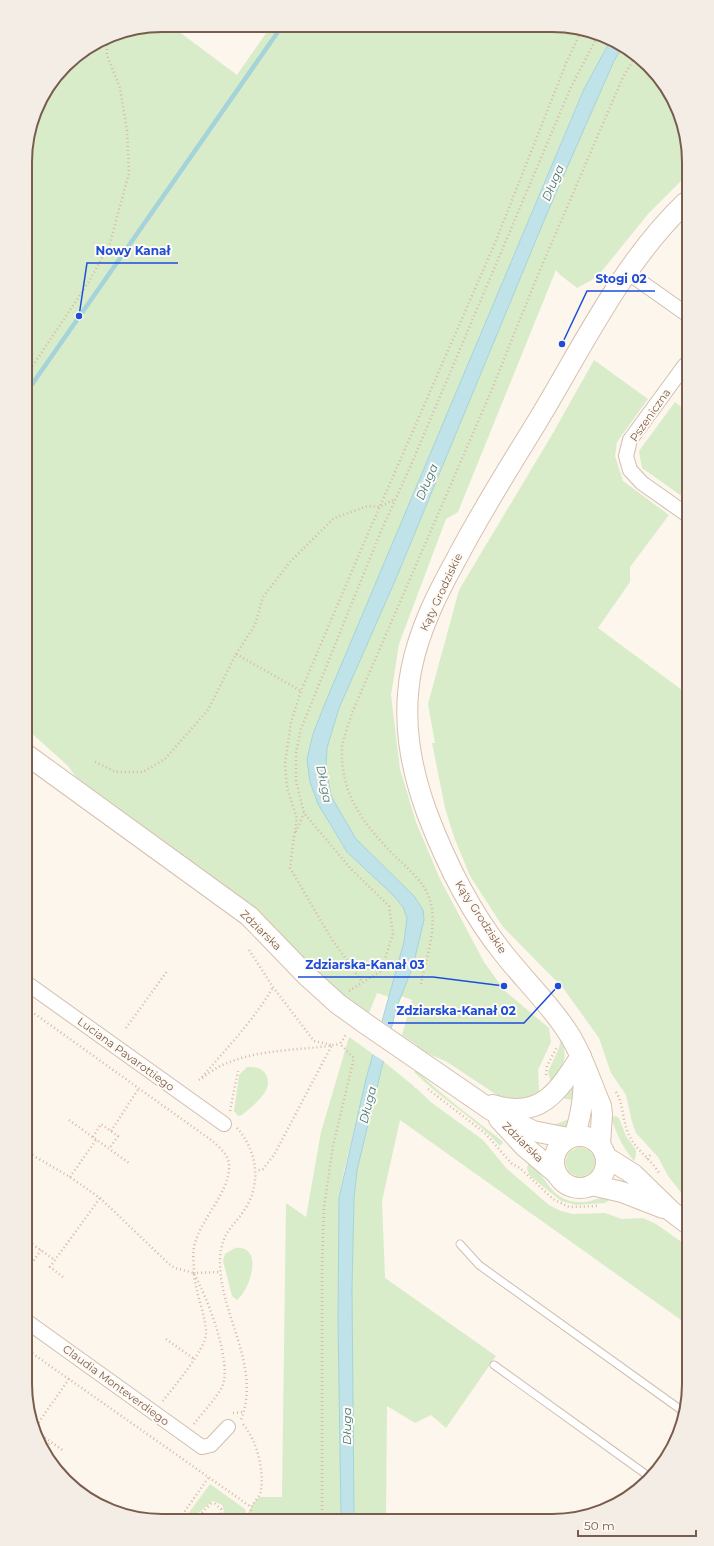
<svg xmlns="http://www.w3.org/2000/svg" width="714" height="1546" font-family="Montserrat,sans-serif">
<rect width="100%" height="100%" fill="#fdf6ec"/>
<!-- green -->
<g fill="#d8ecc9">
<polygon points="162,25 170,25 237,75 271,26 578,28 609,43 584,89 569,124 313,734 307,759 328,822 347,852 394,896 403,907 407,918 404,942 389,997 377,993 369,1013 358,1005 356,1006 332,988 242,900 76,777 68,766 27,729 25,153 39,102 72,59 110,35"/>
<polygon points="621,49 642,59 671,93 684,126 684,178 649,213 597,277 577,288 559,274 556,270 458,512 446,519 399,644 391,695 400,769 416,822 440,879 484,962 505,991 549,1028 551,1042 538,1070 539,1091 541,1095 521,1101 500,1097 447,1062 416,1048 417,1045 402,1035 412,1000 401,996 413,966 424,920 414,896 356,839 331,796 326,768 327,748 339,708 395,581 548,211 614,61"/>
<polygon points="594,360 648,399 617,442 615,456 623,481 669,515 630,567 630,582 598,628 686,693 688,1201 668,1176 658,1157 636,1133 632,1122 626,1095 611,1073 599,1038 563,988 503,927 470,876 454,837 445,808 432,743 435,743 428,704 459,590 553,433"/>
<polygon points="675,402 685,410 686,499 642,468 639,451"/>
<polygon points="349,1037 373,1054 344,1171 339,1198 338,1320 341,1517 220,1518 224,1511 222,1505 213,1501 192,1518 185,1518 210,1484 245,1509 247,1515 252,1505 259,1497 282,1497 286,1203 306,1217 321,1132"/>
<path d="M561,1038C569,1058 563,1067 551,1082L548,1072L559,1048Z"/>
<polygon points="383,1061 415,1087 414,1088 416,1088 432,1103 483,1140 507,1169 549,1205 561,1211 573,1214 605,1213 622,1219 643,1218 656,1224 686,1245 688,1247 688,1325 400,1120 382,1201 385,1278 496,1356 446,1428 431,1415 415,1423 387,1406 386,1517 354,1517 352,1289 354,1198 357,1170"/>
<path d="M247,1067C253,1067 260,1067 264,1072C278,1089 252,1106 242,1115L238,1116L234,1111L239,1075Z"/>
<path d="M416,1070C443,1097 474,1118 503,1142L500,1146C474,1117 441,1099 414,1072Z"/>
<polygon points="574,1081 577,1100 565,1099 563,1095"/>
<path d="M615,1116L619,1118L626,1136L636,1150V1155L634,1161C623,1148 616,1133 611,1117Z"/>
<polygon points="572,1118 569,1126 564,1129 553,1125"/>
<circle cx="580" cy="1162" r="15"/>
<path d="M529,1161C548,1179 552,1204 583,1202C594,1202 600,1195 611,1199L605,1203L576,1205L561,1201L529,1175L527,1168Z"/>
<path d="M235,1248C265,1245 250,1290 237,1300L232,1296L223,1261L225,1254Z"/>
</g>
<!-- sand -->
<path fill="#fcefc7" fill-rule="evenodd" d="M581,1141C608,1146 608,1179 579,1183C565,1180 559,1172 560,1157L568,1145ZM580,1147L591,1151L596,1161L592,1172L581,1177L570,1173L565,1163L569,1152Z"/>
<!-- water -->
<polygon fill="#bfe3e8" stroke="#a5d3da" points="609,43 621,49 614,61 548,211 395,581 339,708 327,748 326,768 331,796 356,839 414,896 423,910 424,920 413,966 396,1009 357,1170 354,1198 352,1289 354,1517 341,1517 338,1320 339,1198 366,1079 404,942 407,918 403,907 394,896 347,852 318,804 310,782 307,759 313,734 326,701 584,89"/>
<!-- pier -->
<polygon fill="#fdf6ec" points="380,1020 393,1029 385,1062 371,1053"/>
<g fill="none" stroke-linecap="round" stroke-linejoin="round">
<!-- stream -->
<polyline stroke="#a5d3da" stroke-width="4.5" points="26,393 282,26"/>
<!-- lane casing -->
<g stroke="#d1beb0" stroke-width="9">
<g id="lane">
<polyline points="460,1244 479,1265 684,1412"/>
<polyline points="494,1365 651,1478"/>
</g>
</g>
<!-- street casing -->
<g stroke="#d1beb0" stroke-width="16">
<g id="street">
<polyline points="627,272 685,313"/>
<polyline points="685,365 630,440 626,456 630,470 642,483 686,514"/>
<polyline points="28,984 224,1124"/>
<polyline points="29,1323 202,1447 211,1445 228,1427"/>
</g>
</g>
<!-- secondary casing -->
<g stroke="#d6c0b0" stroke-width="22">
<g id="secondary">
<polyline points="27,755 249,916 306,975 338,1004 366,1024 491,1110 533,1131 568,1138"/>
<path d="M493,1105C540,1120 558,1092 581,1056"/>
<polyline points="499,1119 524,1146 556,1173"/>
<circle cx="580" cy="1162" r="26"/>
<path d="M574,1136C582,1115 584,1094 584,1072"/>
<path d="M600,1144L602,1114L601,1106C591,1083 582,1054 569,1034C551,1005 525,981 504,954C470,912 446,863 427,813C410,766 402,720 411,671C419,629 438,592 458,556C482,510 510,466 537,422C583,346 621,265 685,203"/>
<polyline points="606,1157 633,1174 671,1211 688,1224"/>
<polyline points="592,1185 622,1192 663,1208"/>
</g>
</g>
<!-- path -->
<g stroke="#d9b8a5" stroke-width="2.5" stroke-dasharray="1 3" stroke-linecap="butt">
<polyline points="103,40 107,42"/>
<polyline points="26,376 90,280 110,243 129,173 127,131 120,88 107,55 107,42 111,35"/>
<polyline points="236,654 255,625 263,597 290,562 334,518 368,506 380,507 395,499"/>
<polyline points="95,762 116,772 143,772 165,759 208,710 236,654 301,691"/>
<polyline points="296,832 304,813"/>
<polyline points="294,836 290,868 331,938 362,982"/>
<polyline points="294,837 297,818 287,788 285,764 291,722 301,691 360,552 495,243 567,61 582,29"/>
<polyline points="28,877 29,876"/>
<polyline points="249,950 273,987 314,1041 332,1045 274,1155 263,1169 256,1171"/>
<path d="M421,984C426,957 440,922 428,895C422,880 406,867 395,856C364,825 340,794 342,748C343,737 349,724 352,713L490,394L537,277L623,77L636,56"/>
<polyline points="349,991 381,971 393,934 389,906 351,869 304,813 296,781 296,753 301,729 381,531 411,465 571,87 597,37"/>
<path d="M28,1009L211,1140C218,1146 228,1154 229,1164C231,1191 202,1217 195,1243C192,1252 194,1264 194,1273L221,1272"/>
<polyline points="126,1028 168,970"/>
<polyline points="546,1075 547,1066 557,1047"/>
<path d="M202,1077C227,1048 254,1020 273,987"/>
<path d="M199,1080C207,1075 216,1067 225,1064C261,1048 303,1051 340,1044"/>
<polyline points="428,1089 486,1134 512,1164 520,1168 553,1199 569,1207 598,1206"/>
<path d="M616,1092C624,1104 622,1123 630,1137C637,1151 651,1159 659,1173"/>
<polyline points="230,1111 238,1071"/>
<polyline points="69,1120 129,1163"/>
<path d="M237,1128C255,1148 261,1177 249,1202C238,1225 221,1228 220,1260C219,1315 262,1365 241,1420"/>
<polyline points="111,1131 139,1088"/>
<polyline points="93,1137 101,1124 118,1136 109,1149"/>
<path d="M29,1153L70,1177L100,1198L169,1264L175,1268L194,1273C195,1292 207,1319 206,1334C205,1350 173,1388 162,1402"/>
<polyline points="647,1159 651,1154"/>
<polyline points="70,1177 96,1140"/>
<polyline points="29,1242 55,1260"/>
<polyline points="29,1267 41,1250"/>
<polyline points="63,1277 50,1267 100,1198"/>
<polyline points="166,1339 194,1359"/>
<path d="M29,1351L251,1507C254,1502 260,1496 261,1491C264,1469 257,1440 242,1423"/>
<polyline points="233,1413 244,1412"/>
<path d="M194,1424C203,1412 215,1400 222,1387C233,1364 207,1296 194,1274"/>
<polyline points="34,1429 69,1379"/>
<polyline points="35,1431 64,1451"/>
<polyline points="44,1451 50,1442"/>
<polyline points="165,1517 167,1518"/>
<polyline points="180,1518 209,1477"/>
<polyline points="196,1518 211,1504 215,1504 221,1509 221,1513 217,1518"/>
<polyline points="248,1518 251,1512 251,1507"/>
<polyline points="322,1518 322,1264 324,1207 333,1146 354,1058 340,1044 347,1033"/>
</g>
<!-- lane -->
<use href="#lane" stroke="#fff" stroke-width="7"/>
<!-- street -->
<use href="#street" stroke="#fff" stroke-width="14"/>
<!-- secondary -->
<use href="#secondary" stroke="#fff" stroke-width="20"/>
</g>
<g text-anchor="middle" stroke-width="4" stroke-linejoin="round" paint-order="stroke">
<!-- street labels -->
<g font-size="11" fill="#7a5c4d" stroke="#fffaf3">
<text transform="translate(650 415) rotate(-55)" y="4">Pszeniczna</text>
<text transform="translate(441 592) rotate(-65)" y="4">Kąty Grodziskie</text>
<text transform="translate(481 917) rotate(57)" y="4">Kąty Grodziskie</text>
<text transform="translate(261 930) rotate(44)" y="4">Zdziarska</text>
<text transform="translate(126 1054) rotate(36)" y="4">Luciana Pavarottiego</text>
<text transform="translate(523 1142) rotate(44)" y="4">Zdziarska</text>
<text transform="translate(116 1385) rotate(36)" y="4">Claudia Monteverdiego</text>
</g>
<!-- water labels -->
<g font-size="12" font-style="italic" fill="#437c86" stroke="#fffaf3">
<text transform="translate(553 183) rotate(-67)" y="4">Długa</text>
<text transform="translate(427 482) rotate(-67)" y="4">Długa</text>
<text transform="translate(324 784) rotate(78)" y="4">Długa</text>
<text transform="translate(368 1105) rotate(-76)" y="4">Długa</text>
<text transform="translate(347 1426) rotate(-90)" y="4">Długa</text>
</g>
</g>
<!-- crop -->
<path d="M0 0H714V1546H0ZM162 32H552A130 130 0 0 1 682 162V1384A130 130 0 0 1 552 1514H162A130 130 0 0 1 32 1384V162A130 130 0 0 1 162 32Z" fill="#f4ede6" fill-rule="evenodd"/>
<path fill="none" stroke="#7a5c4d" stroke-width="2" d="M162 32H552A130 130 0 0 1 682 162V1384A130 130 0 0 1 552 1514H162A130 130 0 0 1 32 1384V162A130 130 0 0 1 162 32Z"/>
<!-- callouts -->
<path fill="none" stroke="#1d4ed8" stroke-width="1.5" d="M79 316L87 263H178M562 344L587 291H655M504 986L433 977H298M558 986L524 1023H388"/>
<g fill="#1d4ed8" stroke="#fffaf3" stroke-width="1.5">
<circle cx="79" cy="316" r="4"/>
<circle cx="562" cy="344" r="4"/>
<circle cx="504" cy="986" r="4"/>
<circle cx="558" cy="986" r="4"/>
</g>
<g font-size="12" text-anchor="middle" font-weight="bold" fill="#1d4ed8" stroke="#fffaf3" stroke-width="4" stroke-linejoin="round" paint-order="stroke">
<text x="133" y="255">Nowy Kanał</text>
<text x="621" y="283">Stogi 02</text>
<text x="365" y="969">Zdziarska-Kanał 03</text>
<text x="456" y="1015">Zdziarska-Kanał 02</text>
</g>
<!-- scale -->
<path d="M578 1530v6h118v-6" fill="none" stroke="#7a5c4d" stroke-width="2"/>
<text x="584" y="1530" font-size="12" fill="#7a5c4d" stroke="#fffaf3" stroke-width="3" paint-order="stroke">50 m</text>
</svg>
